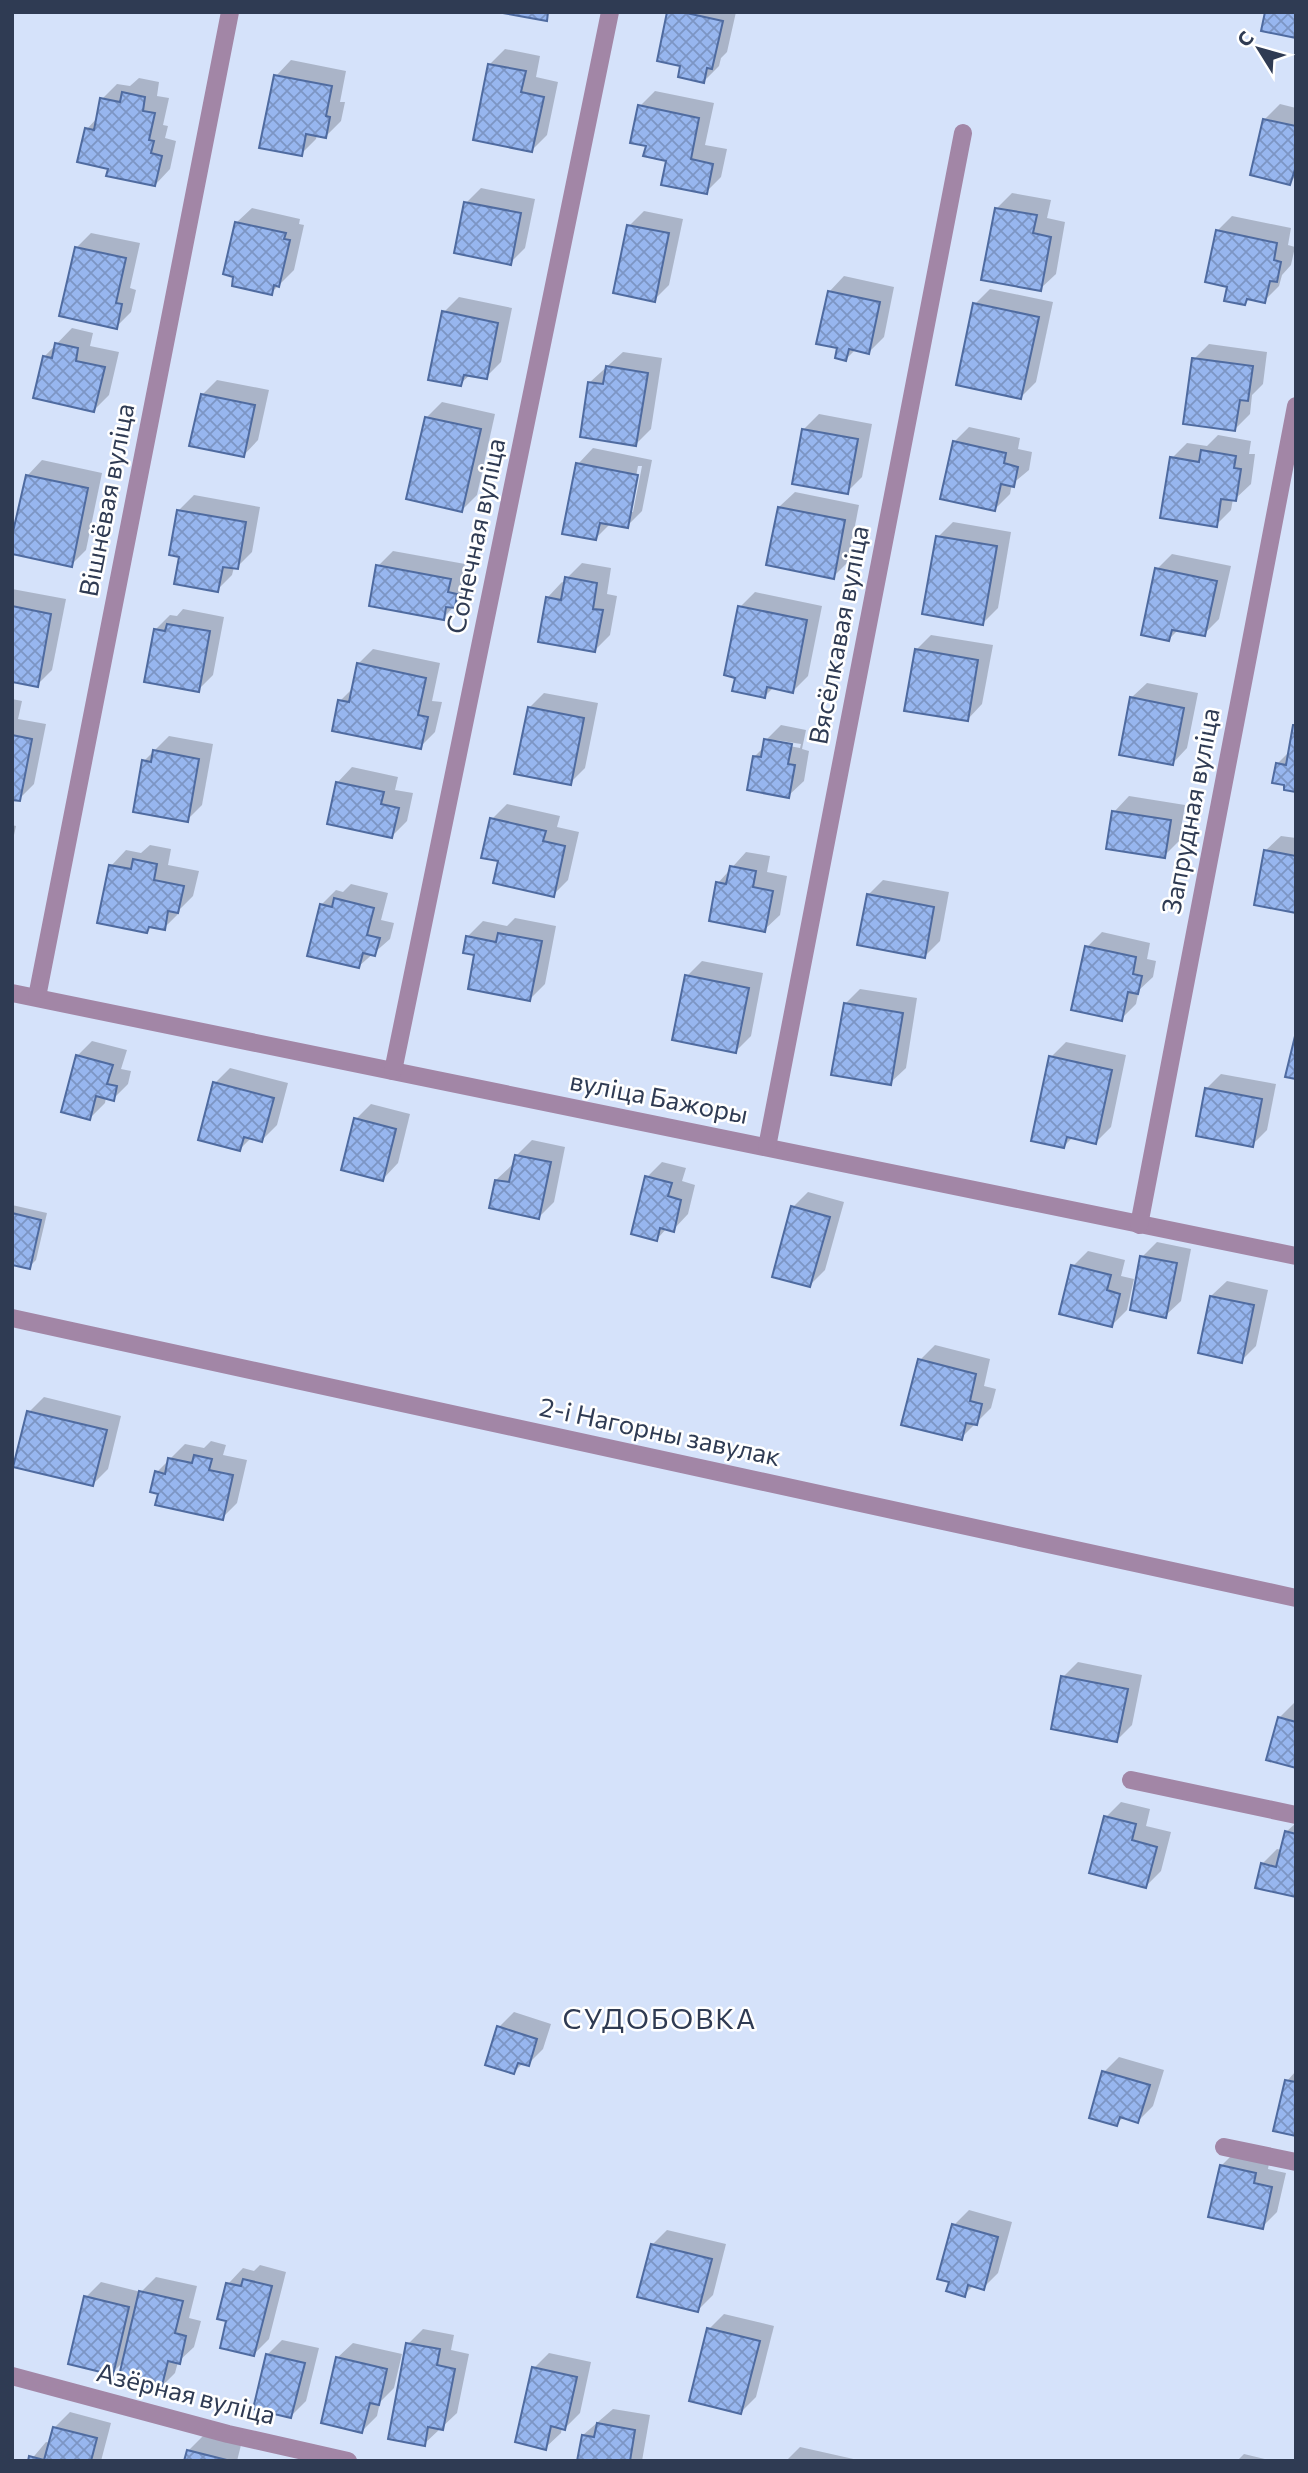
<svg xmlns="http://www.w3.org/2000/svg" width="1308" height="2473" font-family="Commissioner,sans-serif">
<defs>
<pattern id="building-cross-hatch" width="8" height="8" patternUnits="userSpaceOnUse" patternTransform="scale(1.75)"><rect width="8" height="8" fill="#97b6ef"/><path d="M0 0l8 8M0 8l8-8" fill="none" stroke="#7c95c4"/></pattern>
</defs>
<rect width="100%" height="100%" fill="#d5e2fa"/>
<!-- shadow -->
<g fill="#0003" fill-rule="evenodd">
<polygon points="669,12 736,12 727,52 721,58 719,66 704,81 682,65"/>
<polygon points="505,49 540,56 536,77 558,82 547,135 532,150 490,64"/>
<polygon points="291,60 346,71 340,102 345,102 341,121 326,136 317,134 316,139 301,154 276,76"/>
<polygon points="139,78 159,82 157,96 169,98 163,125 168,126 165,138 176,141 170,169 155,185 87,129 98,117 102,99 117,84 130,86"/>
<polygon points="655,91 714,103 705,145 727,149 721,177 706,192 648,145 640,106"/>
<polygon points="1280,104 1296,108 1296,176 1289,183 1265,119"/>
<polygon points="481,188 535,199 525,248 510,263 466,203"/>
<polygon points="1012,193 1051,200 1047,218 1065,222 1056,274 1040,289 997,208"/>
<polygon points="252,208 300,219 299,224 304,225 294,270 271,293 236,223"/>
<polygon points="644,211 683,219 669,285 654,300 629,226"/>
<polygon points="1232,216 1291,228 1288,245 1295,247 1291,265 1282,275 1279,286 1264,301 1250,298 1245,303 1229,285 1217,231"/>
<polygon points="91,233 140,243 130,288 136,290 131,312 116,327 76,248"/>
<polygon points="844,276 894,287 884,337 869,352 856,349 846,359 839,347 829,292"/>
<polygon points="990,289 1053,302 1036,382 1021,397 975,304"/>
<polygon points="459,297 512,308 501,362 486,377 471,374 460,384 444,312"/>
<polygon points="72,328 93,333 90,346 119,352 109,395 94,410 44,357"/>
<polygon points="1209,344 1267,352 1263,384 1252,395 1250,414 1235,429 1194,359"/>
<polygon points="623,352 662,358 651,429 636,444 589,383"/>
<polygon points="217,380 269,390 258,440 243,456 202,395"/>
<polygon points="442,402 495,414 477,495 462,510 427,417"/>
<polygon points="819,414 872,424 862,477 847,492 804,429"/>
<polygon points="969,427 1020,438 1018,449 1032,452 1029,470 1012,484 1010,494 995,509 954,442"/>
<polygon points="1218,435 1251,441 1249,454 1255,454 1251,484 1235,499 1233,499 1231,510 1216,525 1172,458 1187,443 1207,446"/>
<path d="M593,448L652,460L642,511L627,526L611,523L595,539L578,464ZM638,466H642L633,512H629Z"/>
<polygon points="42,460 102,473 86,550 71,565 27,476"/>
<polygon points="795,492 859,505 848,562 833,577 779,507"/>
<polygon points="194,495 260,507 252,552 237,567 234,567 232,575 217,590 181,556 179,510"/>
<polygon points="953,522 1011,532 998,608 983,623 938,537"/>
<polygon points="393,551 465,564 462,578 471,579 469,591 443,618 378,566"/>
<polygon points="1172,554 1231,566 1219,619 1204,634 1179,629 1169,639 1157,569"/>
<polygon points="582,563 611,568 607,594 617,596 610,635 595,650 547,598 562,582 566,583 567,578"/>
<polygon points="12,589 66,599 52,670 37,685 12,680"/>
<polygon points="755,592 822,606 808,676 793,691 774,687 765,696 740,607"/>
<polygon points="183,609 224,617 213,675 198,690 155,630 170,615 177,616"/>
<polygon points="931,635 993,645 982,704 967,720 916,650"/>
<polygon points="373,649 440,663 432,701 442,702 435,732 420,747 340,701 354,687 358,664"/>
<polygon points="1147,683 1198,693 1187,748 1172,764 1131,698"/>
<polygon points="544,693 598,703 585,768 570,783 529,708"/>
<polygon points="12,699 22,701 18,719 46,724 34,784 19,799 12,798"/>
<path d="M781,725L806,730L802,749L809,751L804,781L788,796L754,757L764,747L766,740ZM776,740L801,744L800,748L773,743Z"/>
<polygon points="1296,725 1296,791 1278,763 1290,751"/>
<polygon points="169,736 213,744 202,805 187,820 144,761"/>
<polygon points="352,767 398,777 395,790 413,793 407,821 392,836 337,783"/>
<polygon points="1129,796 1185,805 1179,841 1164,856 1114,812"/>
<polygon points="507,804 560,816 557,827 579,832 568,880 553,895 500,860 492,819"/>
<polygon points="12,825 16,826 12,844"/>
<polygon points="1281,836 1296,838 1296,911 1265,851"/>
<polygon points="150,845 171,849 168,865 199,871 193,896 180,909 179,913 164,928 151,926 147,931 111,866 126,850 141,853"/>
<polygon points="746,852 770,856 767,872 787,876 780,915 764,930 718,883"/>
<polygon points="883,880 949,892 940,941 925,956 868,895"/>
<polygon points="351,884 388,893 381,920 394,923 390,939 359,966 321,905 336,890 343,892"/>
<polygon points="515,918 556,926 545,984 530,999 476,954 468,936 483,921 507,926"/>
<polygon points="1102,932 1150,943 1147,959 1156,961 1153,977 1139,990 1136,1004 1121,1019 1087,947"/>
<polygon points="702,961 763,973 751,1036 736,1051 687,976"/>
<polygon points="860,989 917,998 906,1068 890,1083 845,1004"/>
<polygon points="92,1041 127,1050 121,1069 131,1071 128,1084 113,1099 106,1097 105,1103 90,1118 77,1056"/>
<polygon points="1066,1042 1126,1055 1111,1127 1096,1142 1073,1137 1064,1146 1051,1057"/>
<polygon points="230,1068 288,1083 277,1125 262,1140 252,1137 240,1149 215,1083"/>
<polygon points="1221,1074 1276,1084 1267,1130 1252,1145 1206,1089"/>
<polygon points="371,1104 410,1114 398,1163 383,1179 356,1119"/>
<polygon points="532,1140 565,1147 554,1202 539,1217 496,1180 512,1165 514,1166 516,1156"/>
<polygon points="662,1162 686,1168 682,1181 695,1185 688,1214 673,1230 667,1228 657,1239 647,1177"/>
<polygon points="808,1192 844,1202 825,1270 810,1285 793,1207"/>
<polygon points="12,1205 47,1213 36,1260 29,1267 12,1263"/>
<polygon points="1157,1242 1191,1249 1181,1301 1165,1316 1142,1257"/>
<polygon points="1088,1251 1125,1260 1121,1276 1134,1279 1127,1310 1112,1325 1073,1266"/>
<polygon points="1227,1281 1268,1290 1256,1346 1241,1361 1211,1296"/>
<polygon points="935,1345 990,1359 984,1386 996,1389 991,1408 961,1438 920,1360"/>
<polygon points="44,1397 121,1416 108,1469 93,1484 29,1412"/>
<polygon points="211,1441 226,1445 223,1455 247,1460 237,1503 222,1518 160,1493 157,1472 185,1444 204,1448"/>
<polygon points="1078,1662 1142,1675 1132,1725 1117,1740 1063,1677"/>
<polygon points="1294,1703 1296,1704 1296,1766 1279,1718"/>
<polygon points="1121,1802 1150,1809 1146,1826 1171,1832 1161,1871 1146,1886 1106,1817"/>
<polygon points="1296,1823 1296,1895 1262,1864 1277,1849 1282,1850 1286,1832"/>
<polygon points="514,2012 551,2024 543,2049 528,2064 523,2063 514,2072 499,2027"/>
<polygon points="1119,2057 1164,2070 1153,2106 1138,2121 1124,2117 1116,2124 1104,2072"/>
<polygon points="1296,2071 1296,2134 1287,2081"/>
<polygon points="1236,2151 1270,2158 1268,2169 1286,2173 1277,2212 1262,2227 1221,2166"/>
<polygon points="969,2210 1012,2222 998,2273 983,2288 974,2285 964,2295 954,2225"/>
<polygon points="667,2230 726,2244 713,2295 698,2310 652,2245"/>
<polygon points="260,2265 286,2272 269,2339 254,2354 228,2320 228,2284 243,2268 254,2271"/>
<polygon points="156,2277 197,2286 189,2318 201,2321 194,2347 178,2362 175,2373 160,2388 124,2361 112,2373 86,2297 101,2282 141,2292"/>
<polygon points="724,2314 774,2326 756,2397 741,2412 709,2329"/>
<polygon points="423,2329 454,2335 451,2350 469,2354 457,2413 424,2444 408,2344"/>
<polygon points="282,2340 319,2348 306,2401 291,2416 267,2355"/>
<polygon points="353,2343 402,2354 394,2388 380,2402 377,2416 362,2431 337,2358"/>
<polygon points="549,2353 591,2362 580,2413 565,2428 562,2427 561,2433 545,2448 534,2368"/>
<polygon points="613,2409 650,2415 642,2461 579,2461 583,2435"/>
<polygon points="70,2412 111,2423 101,2461 30,2461 46,2442 51,2443 55,2427"/>
<polygon points="203,2436 241,2445 237,2461 186,2461 188,2451"/>
<polygon points="800,2447 858,2460 858,2461 786,2461"/>
<polygon points="1244,2454 1273,2461 1237,2461"/>
</g>
<!-- building -->
<g fill="url(#building-cross-hatch)" stroke="#4f6ba0" stroke-width="2">
<polygon points="497,12 548,12 547,21"/>
<polygon points="667,12 682,12 723,21 712,69 707,68 704,83 678,77 680,66 657,61"/>
<polygon points="1265,12 1296,12 1296,38 1261,31"/>
<polygon points="488,64 526,71 521,92 544,97 532,152 473,140"/>
<polygon points="274,75 332,86 326,116 330,117 326,138 306,134 302,156 259,148"/>
<polygon points="122,92 145,97 143,111 155,113 149,140 154,141 151,153 162,156 155,186 106,176 108,169 77,162 85,128 94,130 100,98 120,102"/>
<polygon points="638,105 699,118 691,159 713,164 707,194 661,185 666,161 643,156 646,146 630,143"/>
<polygon points="1263,119 1296,126 1296,166 1290,185 1250,175"/>
<polygon points="464,202 521,213 511,265 454,253"/>
<polygon points="995,208 1037,215 1033,233 1051,237 1041,291 981,280"/>
<polygon points="235,222 286,233 284,239 290,240 279,287 274,285 272,295 232,286 233,277 223,274"/>
<polygon points="627,225 669,233 655,302 613,293"/>
<polygon points="1216,230 1277,243 1274,260 1281,262 1277,282 1270,281 1265,303 1247,299 1245,305 1224,301 1227,287 1205,282"/>
<polygon points="75,247 126,258 116,303 122,304 117,329 59,316"/>
<polygon points="828,291 880,302 869,354 849,349 846,361 835,358 837,348 816,344"/>
<polygon points="973,303 1039,317 1021,399 956,385"/>
<polygon points="442,311 498,323 487,379 464,375 461,386 428,380"/>
<polygon points="55,343 78,348 76,361 105,367 94,412 33,398 43,356 52,358"/>
<polygon points="1192,358 1253,366 1248,401 1240,400 1235,431 1183,424"/>
<polygon points="606,366 648,373 636,446 580,437 588,382 603,384"/>
<polygon points="201,394 255,405 244,457 189,446"/>
<polygon points="425,417 481,429 462,512 406,499"/>
<polygon points="802,429 858,439 848,494 792,484"/>
<polygon points="953,441 1006,453 1004,463 1018,467 1014,487 1001,484 995,511 940,499"/>
<polygon points="1201,450 1236,456 1234,468 1241,469 1236,501 1221,499 1217,527 1160,518 1170,457 1199,462"/>
<polygon points="576,463 638,475 628,528 600,523 596,540 562,534"/>
<polygon points="26,475 88,488 72,567 12,554 12,536"/>
<polygon points="778,507 845,520 834,579 766,565"/>
<polygon points="177,510 246,522 238,569 223,567 218,592 174,584 179,557 169,555"/>
<polygon points="936,536 997,546 983,625 922,614"/>
<polygon points="376,565 451,579 448,592 457,594 455,608 446,607 444,620 369,606"/>
<polygon points="1155,568 1217,581 1205,636 1172,630 1169,641 1141,635"/>
<polygon points="565,577 597,583 593,609 603,610 595,652 538,642 546,597 561,600"/>
<polygon points="12,606 51,614 38,687 12,682"/>
<polygon points="738,606 807,620 793,693 767,687 765,698 732,691 735,678 724,675"/>
<polygon points="167,624 210,631 199,692 144,682 154,629 165,631"/>
<polygon points="915,649 978,660 968,721 904,711"/>
<polygon points="357,663 426,678 418,715 428,717 421,749 332,731 338,700 349,702"/>
<polygon points="1130,697 1184,708 1173,765 1119,755"/>
<polygon points="528,707 584,718 571,785 514,774"/>
<polygon points="1293,725 1296,725 1296,792 1284,790 1284,785 1272,783 1276,763 1286,765"/>
<polygon points="12,735 32,739 20,801 12,800"/>
<polygon points="764,739 792,744 788,764 795,765 789,798 747,790 753,756 761,757"/>
<polygon points="153,750 199,759 188,822 133,812 142,760 151,762"/>
<polygon points="336,782 384,792 381,804 399,808 392,838 327,824"/>
<polygon points="1112,811 1171,820 1165,858 1106,849"/>
<polygon points="490,818 546,831 543,841 565,846 554,897 493,883 498,861 481,858"/>
<polygon points="1264,850 1296,856 1296,913 1254,905"/>
<polygon points="133,859 157,864 154,880 184,886 178,913 168,911 165,930 149,927 147,933 97,923 109,865 131,869"/>
<polygon points="730,866 756,871 753,887 773,891 765,932 709,921 716,882 726,884"/>
<polygon points="867,894 934,907 925,958 857,945"/>
<polygon points="334,898 374,908 367,935 380,938 375,956 363,953 359,968 307,956 320,904 332,907"/>
<polygon points="498,933 542,941 530,1001 468,989 474,955 463,953 466,936 496,942"/>
<polygon points="1085,946 1136,957 1133,974 1142,976 1138,994 1128,992 1122,1021 1071,1010"/>
<polygon points="685,975 749,988 736,1053 672,1040"/>
<polygon points="844,1003 903,1013 891,1085 831,1075"/>
<polygon points="1296,1032 1296,1079 1285,1077"/>
<polygon points="76,1055 113,1065 107,1084 117,1086 114,1101 96,1096 90,1120 61,1112"/>
<polygon points="1049,1056 1112,1070 1096,1144 1067,1137 1064,1148 1031,1141"/>
<polygon points="213,1082 274,1098 262,1142 244,1137 240,1151 198,1140"/>
<polygon points="1205,1088 1262,1099 1253,1147 1196,1136"/>
<polygon points="354,1118 396,1129 383,1181 341,1170"/>
<polygon points="515,1155 551,1162 539,1219 489,1208 495,1180 509,1182"/>
<polygon points="645,1176 672,1183 668,1196 681,1200 674,1232 660,1228 657,1241 631,1234"/>
<polygon points="791,1206 830,1217 810,1287 772,1277"/>
<polygon points="12,1213 41,1220 30,1269 12,1265"/>
<polygon points="1140,1256 1177,1263 1166,1318 1130,1310"/>
<polygon points="1071,1265 1111,1275 1107,1290 1120,1294 1112,1327 1059,1314"/>
<polygon points="1210,1296 1254,1305 1242,1363 1198,1353"/>
<polygon points="918,1359 976,1374 970,1401 982,1404 977,1425 966,1423 962,1440 901,1425"/>
<polygon points="27,1411 107,1430 93,1486 13,1467"/>
<polygon points="194,1455 212,1459 209,1470 233,1475 223,1520 155,1505 158,1494 150,1492 155,1471 165,1474 168,1458 192,1463"/>
<polygon points="1061,1676 1128,1689 1117,1742 1051,1729"/>
<polygon points="1278,1717 1296,1722 1296,1768 1266,1760"/>
<polygon points="1104,1816 1136,1824 1132,1840 1157,1847 1146,1888 1089,1873"/>
<polygon points="1285,1831 1296,1834 1296,1897 1255,1888 1261,1863 1276,1867"/>
<polygon points="497,2026 537,2039 529,2066 518,2063 514,2074 485,2065"/>
<polygon points="1102,2071 1150,2085 1138,2123 1120,2117 1117,2126 1089,2118"/>
<polygon points="1285,2080 1296,2082 1296,2136 1273,2131"/>
<polygon points="1220,2165 1256,2173 1254,2183 1272,2187 1263,2229 1208,2217"/>
<polygon points="952,2224 998,2237 984,2290 968,2285 965,2297 946,2291 949,2282 937,2279"/>
<polygon points="651,2244 712,2259 698,2312 637,2297"/>
<polygon points="243,2279 272,2286 254,2356 220,2348 226,2321 217,2319 226,2283 241,2286"/>
<polygon points="139,2291 183,2301 175,2333 186,2336 180,2364 168,2361 161,2390 118,2380"/>
<polygon points="84,2296 129,2307 113,2375 68,2364"/>
<polygon points="707,2328 760,2341 741,2414 689,2401"/>
<polygon points="406,2343 440,2349 437,2365 455,2369 443,2430 428,2427 425,2446 388,2439"/>
<polygon points="266,2354 305,2363 291,2418 253,2409"/>
<polygon points="336,2357 387,2369 379,2405 370,2403 362,2433 321,2423"/>
<polygon points="532,2367 577,2377 565,2430 551,2426 546,2450 515,2442"/>
<polygon points="597,2423 635,2430 630,2461 577,2461 582,2435 594,2437"/>
<polygon points="53,2427 97,2438 91,2461 28,2461 29,2456 44,2460"/>
<polygon points="187,2450 227,2460 227,2461 184,2461"/>
</g>
<g fill="none" stroke-linecap="round" stroke-linejoin="round">
<!-- minor -->
<g stroke="#a286a6" stroke-width="18">
<polyline points="12,993 1296,1256"/>
<polyline points="37,997 230,12"/>
<polyline points="393,1071 610,12"/>
<polyline points="767,1147 963,133"/>
<polyline points="1139,1225 1296,406"/>
<polyline points="12,1318 1296,1598"/>
<polyline points="1131,1780 1296,1815"/>
<polyline points="1224,2147 1296,2162"/>
<polyline points="12,2376 228,2434 348,2461"/>
</g>
</g>
<g text-anchor="middle" stroke-width="5" stroke-linejoin="round" paint-order="stroke">
<!-- street labels -->
<g font-size="26" fill="#2f3b53" stroke="#fff">
<text transform="translate(107 500) rotate(-79)" y="9">Вішнёвая вуліца</text>
<text transform="translate(476 536) rotate(-78)" y="9">Сонечная вуліца</text>
<text transform="translate(839 635) rotate(-79)" y="9">Вясёлкавая вуліца</text>
<text transform="translate(1191 811) rotate(-79)" y="9">Запрудная вуліца</text>
<text transform="translate(659 1098) rotate(11)" y="9">вуліца Бажоры</text>
<text transform="translate(660 1432) rotate(12)" y="9">2-і Нагорны завулак</text>
<text transform="translate(186 2394) rotate(14)" y="9">Азёрная вуліца</text>
</g>
<!-- neighbourhood labels -->
<g font-size="28" letter-spacing="2" fill="#2f3b53" stroke="#fff">
<text x="660" y="2029">СУДОБОВКА</text>
</g>
</g>
<!-- border -->
<rect width="1308" height="2473" fill="none" stroke="#2f3b53" stroke-width="28"/>
<!-- north arrow -->
<g transform="translate(1259 49) rotate(307)" stroke="#ffffff" stroke-width="5" paint-order="stroke">
<path d="M0-5L12 26L0 18L-12 26Z" fill="#2f3b53"/>
<text y="-10" font-size="19" font-weight="bold" text-anchor="middle" fill="#2f3b53">С</text>
</g>
</svg>
